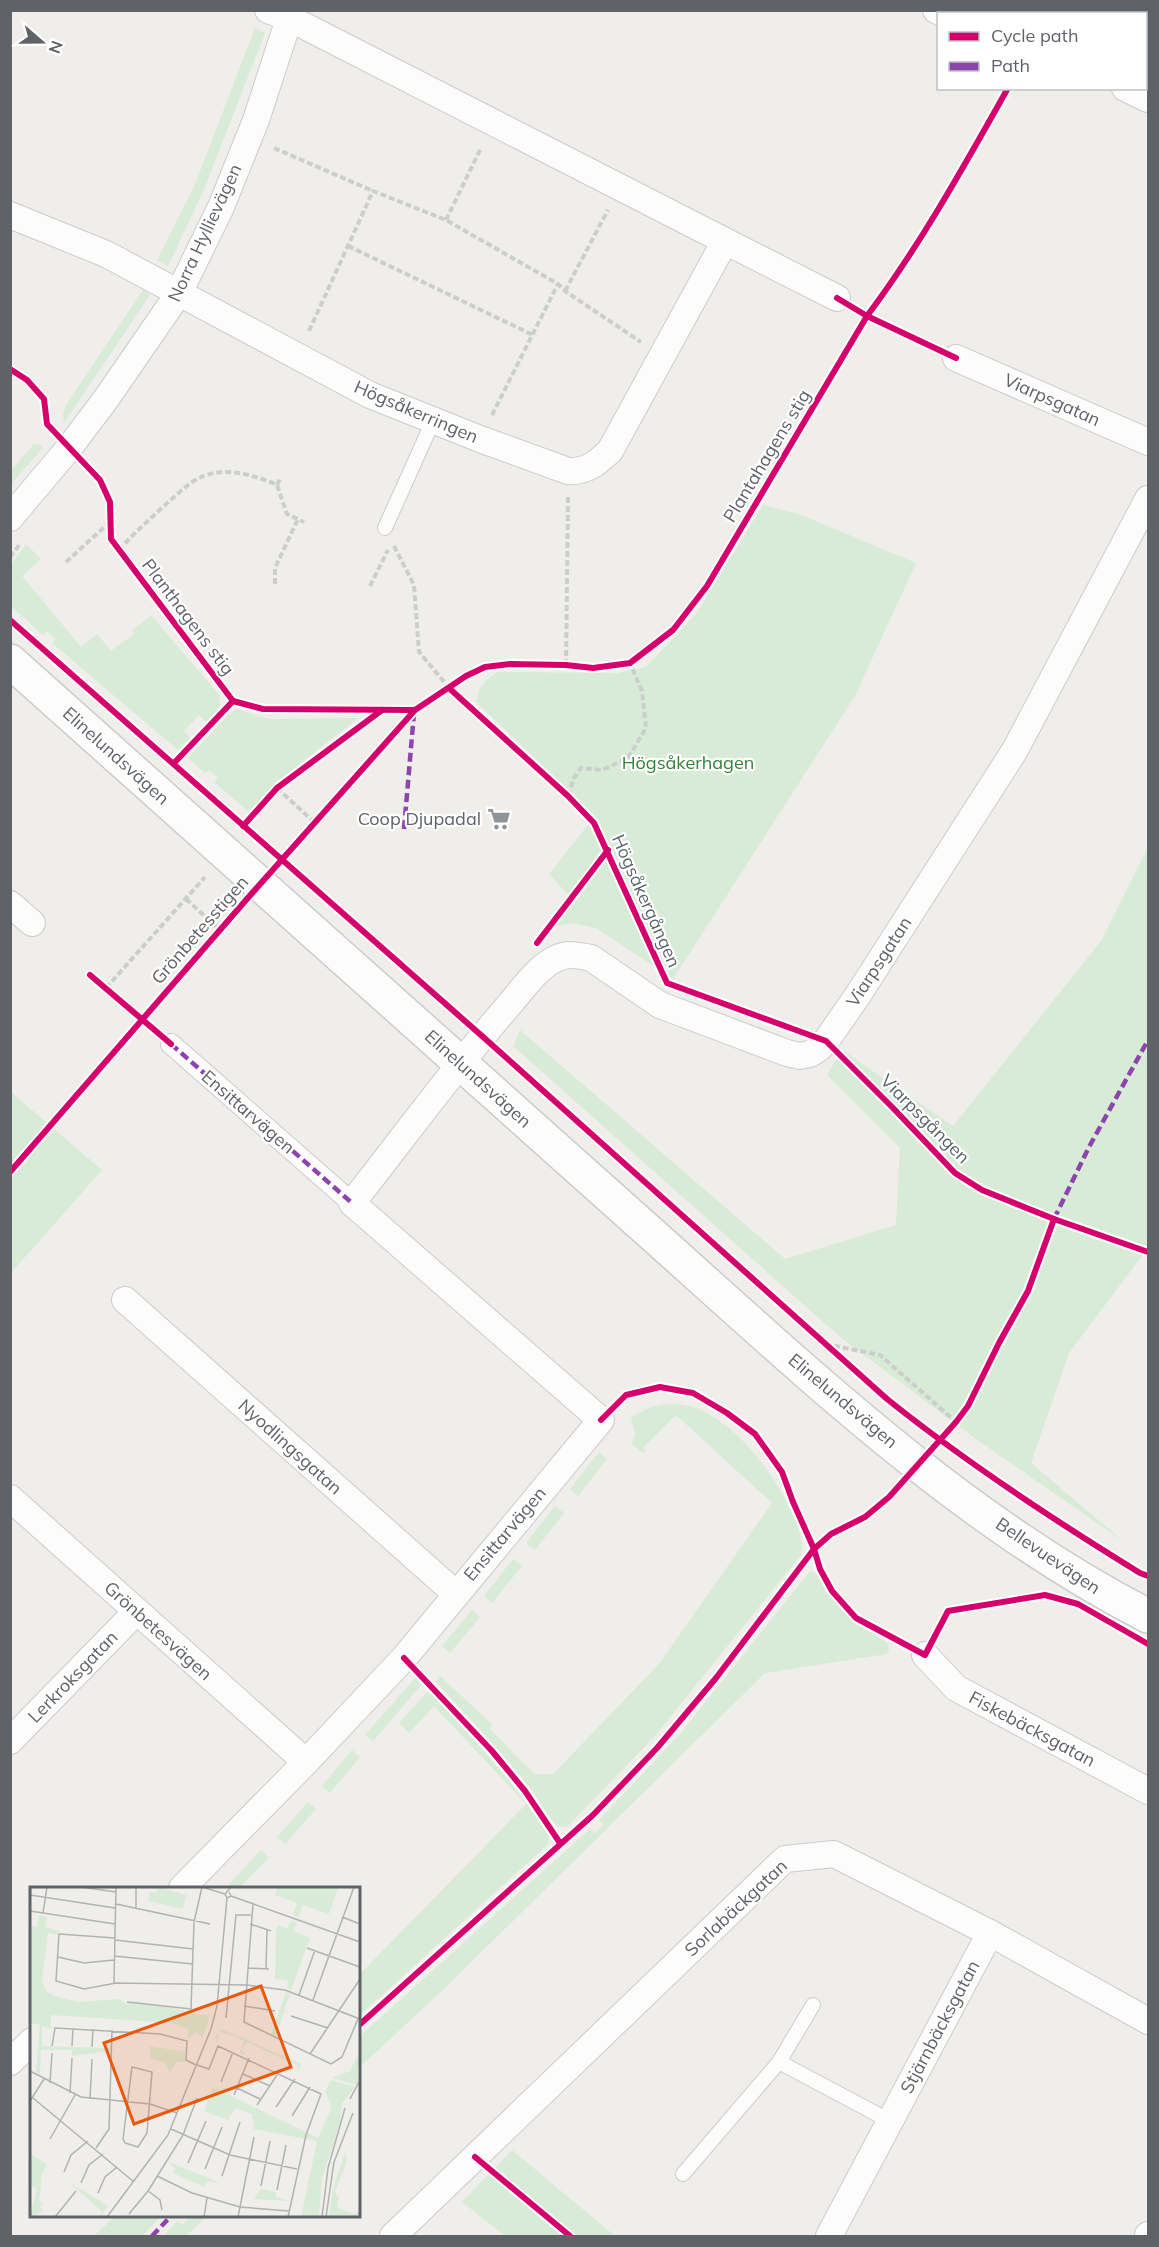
<svg xmlns="http://www.w3.org/2000/svg" width="1159" height="2247" font-family="Mulish,sans-serif">
<rect width="100%" height="100%" fill="#efeeea"/>
<!-- green -->
<g fill="#d8ebd6">
<polygon points="255,28 265,33 203,192 168,266 157,260 194,187"/>
<polygon points="143,290 150,295 64,423 63,414 66,405"/>
<polygon points="39,444 43,448 11,484 11,470 33,445"/>
<path d="M763,505L799,514L916,563L855,696L673,979L596,928L572,923L549,928L573,900L549,874L595,816L476,702C478,687 485,680 498,672L618,673L646,667L696,614Z"/>
<polygon points="26,544 41,559 22,576 81,647 97,634 111,651 134,634 132,631 151,615 219,695 220,707 206,722 199,715 184,731 190,738 178,750 52,643 56,639 47,631 43,635 11,606 11,565"/>
<polygon points="237,709 269,719 358,718 273,785 249,812 214,782 218,777 209,770 205,773 188,758 229,714"/>
<polygon points="1148,847 1148,1248 1069,1353 1031,1463 1123,1541 973,1437 840,1337 513,1046 520,1030 785,1259 896,1225 900,1148 827,1075 842,1050 953,1126 1101,941"/>
<polygon points="11,1092 102,1170 11,1273"/>
<path d="M667,1404C677,1404 689,1405 699,1409C741,1429 771,1470 791,1511C797,1524 805,1540 801,1555L655,1736L567,1827H559L554,1823L528,1785L484,1734L436,1682L440,1676L493,1725L490,1729L534,1774H553L659,1664L772,1503L676,1415L643,1448L646,1450L643,1453L632,1444L635,1434L631,1417L651,1407Z"/>
<polygon points="599,1452 607,1459 578,1496 570,1489"/>
<polygon points="555,1506 564,1513 535,1550 526,1543"/>
<polygon points="513,1559 522,1566 492,1603 484,1596"/>
<path d="M810,1571C820,1574 822,1583 827,1591C843,1616 862,1628 887,1642L889,1649L887,1654L765,1673L449,1984L359,2068V2037L590,1829L595,1833L603,1825L599,1820L680,1734Z"/>
<polygon points="472,1610 480,1617 450,1653 442,1646"/>
<polygon points="415,1678 422,1684 373,1741 365,1735"/>
<path d="M426,1693H430C474,1738 515,1783 549,1837L548,1844L359,2016V1975L526,1804L434,1706L409,1733L399,1723Z"/>
<polygon points="352,1750 360,1757 330,1793 322,1786"/>
<polygon points="308,1802 316,1809 285,1844 277,1837"/>
<polygon points="261,1850 269,1858 239,1888 233,1888 229,1884"/>
<polygon points="512,2150 615,2236 505,2236 462,2202"/>
<polygon points="115,2216 161,2216 142,2236 94,2236"/>
<polygon points="191,2216 207,2216 186,2236 164,2236 178,2221 182,2225"/>
</g>
<g fill="none" stroke-linecap="round" stroke-linejoin="round">
<!-- service casing -->
<g stroke="#cbcccc" stroke-width="16">
<g id="service">
<polyline points="385,528 433,421"/>
<polyline points="779,2062 890,2121"/>
<polyline points="683,2174 779,2062 813,2005"/>
</g>
</g>
<!-- pedestrian casing -->
<g stroke="#cbcccc" stroke-width="22">
<polyline id="pedestrian" points="171,1044 352,1203"/>
</g>
<!-- minor casing -->
<g stroke="#cbcccc" stroke-width="28">
<g id="minor">
<polyline points="936,10 944,14"/>
<polyline points="1125,88 1148,99"/>
<path d="M10,215L106,254L370,395L480,439L568,471C587,472 597,463 610,451L725,241L289,18L268,10"/>
<polyline points="725,241 837,298"/>
<polyline points="956,358 1148,442"/>
<polyline points="10,518 69,448 106,399 179,293 221,207 256,120 292,10"/>
<polyline points="10,904 32,923"/>
<polyline points="125,1300 455,1593"/>
<polyline points="10,1498 306,1762"/>
<polyline points="925,1655 956,1688 1148,1791"/>
<polyline points="10,1741 136,1612"/>
<path d="M182,1888L306,1762L404,1658L601,1420L352,1203C404,1137 454,1068 509,1005C522,990 537,968 555,959C567,953 578,955 591,958L660,1005L787,1053L799,1056L810,1054L818,1049L826,1041L858,995L1015,750L1148,499"/>
<polyline points="10,2062 32,2041"/>
<polyline points="393,2236 785,1859 834,1854 990,1933 1148,2021"/>
<polyline points="829,2236 990,1933"/>
<polyline points="1148,2236 1148,2235"/>
</g>
</g>
<!-- tertiary casing -->
<g stroke="#cbcccc" stroke-width="36">
<path id="tertiary" d="M10,661C219,847 427,1034 635,1219C796,1362 955,1517 1148,1616"/>
</g>
<!-- path -->
<g stroke="#cacfcc" stroke-width="4" stroke-dasharray="6 3" stroke-linecap="butt">
<polyline points="274,148 373,191"/>
<polyline points="446,220 481,148"/>
<polyline points="348,246 533,335"/>
<polyline points="565,291 608,210"/>
<polyline points="309,331 373,191 446,220 558,284 565,291 641,342"/>
<polyline points="492,415 558,284"/>
<polyline points="277,485 280,479"/>
<polyline points="394,546 414,585 419,652 450,689"/>
<path d="M119,550C133,534 149,520 165,505C176,496 188,483 201,477C226,466 254,475 277,485L287,514L304,522"/>
<polyline points="10,557 20,544"/>
<polyline points="66,562 110,522"/>
<polyline points="275,584 275,568 298,519"/>
<polyline points="370,586 388,550"/>
<polyline points="566,665 568,497"/>
<polyline points="277,788 315,823"/>
<polyline points="568,796 574,778 581,768 602,770 628,758 646,728 642,691 630,663"/>
<polyline points="186,899 220,930"/>
<polyline points="106,988 205,877"/>
<polyline points="825,1344 880,1355 956,1422"/>
</g>
<!-- service -->
<use href="#service" stroke="#fdfcfc" stroke-width="14"/>
<!-- pedestrian -->
<use href="#pedestrian" stroke="#fdfcfc" stroke-width="20"/>
<!-- minor -->
<use href="#minor" stroke="#fdfcfc" stroke-width="26"/>
<!-- tertiary -->
<use href="#tertiary" stroke="#fdfcfc" stroke-width="33"/>
<!-- quiet -->
<g stroke="#8e44ad" stroke-width="4.5" stroke-dasharray="9 4.5" stroke-linecap="butt">
<polyline points="404,829 414,713"/>
<polyline points="171,1044 352,1203"/>
<polyline points="1054,1219 1089,1147 1148,1040"/>
<polyline points="152,2236 171,2216"/>
</g>
<!-- cycleway casing -->
<g stroke="#fff" stroke-width="10">
<g id="cycleway">
<polyline points="837,298 867,316 956,358"/>
<path d="M10,369L27,380L44,399L47,424L100,480L110,502L111,539L233,701L263,709L415,710L466,676L485,667L510,664L566,665L593,668L630,663L673,630L707,586L867,316C921,244 964,166 1008,88"/>
<path d="M10,620L482,1036L887,1399C967,1463 1052,1519 1140,1573L1148,1576"/>
<polyline points="450,689 568,796 594,823 667,983 826,1041 893,1108 955,1173 982,1190 1054,1219 1148,1252"/>
<polyline points="174,763 233,701"/>
<polyline points="243,826 277,788 382,710"/>
<polyline points="537,943 608,850"/>
<polyline points="90,975 171,1044"/>
<polyline points="10,1172 246,900 415,710"/>
<polyline points="601,1420 626,1395 660,1387 693,1393 727,1413 755,1434 782,1472 793,1502 814,1549 820,1569 832,1591 856,1618 925,1655 948,1611 1045,1595 1078,1604 1148,1644"/>
<polyline points="404,1658 492,1751 525,1791 560,1843"/>
<polyline points="358,2026 593,1815 657,1748 716,1678 814,1549 831,1534 865,1517 889,1497 956,1422 968,1406 999,1343 1028,1291 1054,1219"/>
<polyline points="475,2157 570,2236"/>
</g>
</g>
<!-- cycleway -->
<use href="#cycleway" stroke="#d6006c" stroke-width="6"/>
</g>
<!-- icons -->
<defs>
<g id="supermarket-bare" transform="scale(1.8)"><path d="M-6-5.5h2.5l.6 2H6L4.5 2H-2.5L-4.4-4H-6ZM-1.5 3.2a1.3 1.3 0 1 0 .1 0ZM3 3.2a1.3 1.3 0 1 0 .1 0Z" fill="#919496" stroke="#fff" stroke-width="2.5" paint-order="stroke"/></g>
</defs>
<g fill-rule="evenodd">
<use href="#supermarket-bare" x="499" y="819"/>
</g>
<g text-anchor="middle" stroke-width="4.5" stroke-linejoin="round" paint-order="stroke">
<!-- street labels -->
<g font-size="18" fill="#5f6368" stroke="#fff">
<text transform="translate(205 233) rotate(-65)" y="6">Norra Hyllievägen</text>
<text transform="translate(1052 400) rotate(24)" y="6">Viarpsgatan</text>
<text transform="translate(416 412) rotate(23)" y="6">Högsåkerringen</text>
<text transform="translate(767 456) rotate(-59)" y="6">Plantahagens stig</text>
<text transform="translate(188 617) rotate(53)" y="6">Planthagens stig</text>
<text transform="translate(116 756) rotate(42)" y="6">Elinelundsvägen</text>
<text transform="translate(646 901) rotate(66)" y="6">Högsåkergången</text>
<text transform="translate(200 930) rotate(-49)" y="6">Grönbetesstigen</text>
<text transform="translate(879 962) rotate(-57)" y="6">Viarpsgatan</text>
<text transform="translate(478 1079) rotate(42)" y="6">Elinelundsvägen</text>
<text transform="translate(248 1112) rotate(41)" y="6">Ensittarvägen</text>
<text transform="translate(925 1119) rotate(45)" y="6">Viarpsgången</text>
<text transform="translate(843 1401) rotate(40)" y="6">Elinelundsvägen</text>
<text transform="translate(290 1447) rotate(42)" y="6">Nyodlingsgatan</text>
<text transform="translate(505 1534) rotate(-50)" y="6">Ensittarvägen</text>
<text transform="translate(1048 1556) rotate(34)" y="6">Bellevuevägen</text>
<text transform="translate(158 1631) rotate(42)" y="6">Grönbetesvägen</text>
<text transform="translate(73 1677) rotate(-46)" y="6">Lerkroksgatan</text>
<text transform="translate(1032 1729) rotate(28)" y="6">Fiskebäcksgatan</text>
<text transform="translate(736 1908) rotate(-43)" y="6">Sorlabäckgatan</text>
<text transform="translate(940 2027) rotate(-62)" y="6">Stjärnbäcksgatan</text>
</g>
<!-- park labels -->
<g font-size="18" fill="#348238" stroke="#fff">
<text x="688" y="769">Högsåkerhagen</text>
</g>
<!-- poi labels -->
<g font-size="18" fill="#5f6368" stroke="#fff" text-anchor="end">
<text x="481" y="825">Coop Djupadal</text>
</g>
</g>
<!-- overview -->
<g transform="translate(30 1887)">
<rect width="330" height="330" fill="#efeeea"/>
<path d="M129,0L156,8L153,22L118,14L120,5L125,6ZM248,0H305L308,1L299,27L273,18L268,30L263,28L267,16L245,8ZM9,28L17,30L15,40L30,44L26,48L18,46L12,93L16,104L24,109L48,115L89,112L97,117L102,114L131,118L171,128H180L183,120L164,175L172,151L167,144L158,152V142L142,136L21,128V142L12,139V159L80,161V164L42,169V163H11L10,187L6,185L10,138L0,136V39L7,40ZM261,33L267,35L264,44L280,51L261,103L257,101L258,93L245,92L246,43L248,38L257,42ZM256,105L260,107L254,123L259,125H254L246,149L241,147ZM192,142L271,177L266,188L268,179L217,155L212,163L216,168L210,166L214,154L203,149L189,145L187,157L185,149ZM120,159L155,165V175H146L140,186L134,175L120,171ZM330,165L327,198L302,191L320,184ZM301,193L325,200L312,216L310,236L292,292L289,330H271L287,254L224,242L222,227L205,221L198,233L174,224L183,200L288,251L302,220L295,205ZM315,265L317,274L305,305L309,311L307,320L324,327L330,322V330H299L303,302ZM0,267L17,277L12,287L9,314L14,317L9,319L13,323L6,330H0L7,302L0,298ZM139,275L188,295V296L178,294L174,300L143,286L145,282ZM37,294L78,319L70,330L72,324ZM231,302L246,305V310L260,314L224,312Z" fill="#d8ebd6"/>
<path fill="none" stroke="#b1b2b2" stroke-width="1.5" d="M51,0L86,5M172,0L195,7M199,5L201,9L197,11L195,7L201,0M0,8L85,21M201,9L330,55M86,17L180,37M223,17L214,135L301,177L312,170L328,132M106,21V0M0,24L85,37M13,26L17,0M312,30L330,37M220,37L241,44M85,51L29,47L26,94L54,102L86,96L217,98L255,103L330,132M85,53L163,62M277,61L330,80M84,69L163,77M28,70L54,76L84,73M218,81L239,82M236,82L237,43M84,96L86,0M269,108L285,63M283,113L324,0M97,115L161,122L164,35L172,0M214,119L245,124M261,129L298,141M196,131L206,28H221M22,159L25,141L130,147L157,154L156,173L164,177L179,182L188,159L291,207L276,248L258,330M42,159L43,141M62,160L63,142M280,167L330,92M102,180L122,185L117,246L108,260L95,256L93,252ZM0,184L51,210L120,217L147,226M213,187L240,199M191,195L203,165M20,196L22,166M207,201L230,212M40,206L42,171M204,208L219,171M3,211L104,295M60,212L62,172M320,212L330,193M0,214L14,192M227,218L249,185M246,220L265,192M262,229L280,200M141,242L200,268L267,282M20,252L45,208M66,261L79,242L82,143M158,276L176,234M175,282L192,240M34,285L41,268L58,254M127,289L162,306L210,320L259,324M192,289L210,235M51,296L59,278L73,267M231,299L240,254M247,303L256,258M118,304L153,248L167,211M68,306L75,290L87,280M99,327L118,304L130,313L132,323M25,330L46,304M77,330L138,248L181,142L187,119L197,11M174,330L177,311M208,330L224,250M292,330L298,281L315,221M296,330L304,275L323,226"/>
<path fill="#e8590c" fill-opacity="0.15" stroke="#e8590c" stroke-width="3" d="M231,99L261,180L104,237L74,156Z"/>
<rect width="330" height="330" fill="none" stroke="#5f6368" stroke-width="3"/>
</g>
<!-- border -->
<rect width="1159" height="2247" fill="none" stroke="#5f6368" stroke-width="24"/>
<!-- legend -->
<rect x="937" y="12" width="210" height="78" fill="#ffffff" stroke="#bfc1c3" stroke-width="1.5"/>
<rect x="949" y="32" width="30" height="9" fill="#d6006c" stroke="#bfc1c3" stroke-width="1.5"/>
<text x="991" y="42" font-size="18" fill="#5f6368">Cycle path</text>
<rect x="949" y="62" width="30" height="9" fill="#8e44ad" stroke="#bfc1c3" stroke-width="1.5"/>
<text x="991" y="72" font-size="18" fill="#5f6368">Path</text>
<!-- north arrow -->
<g transform="translate(42 42) rotate(110)" stroke="#ffffff" stroke-width="4.5" paint-order="stroke">
<path d="M0-4.5L10 22L0 15L-10 22Z" fill="#5f6368"/>
<text y="-9" font-size="16" font-weight="bold" text-anchor="middle" fill="#5f6368">N</text>
</g>
</svg>
